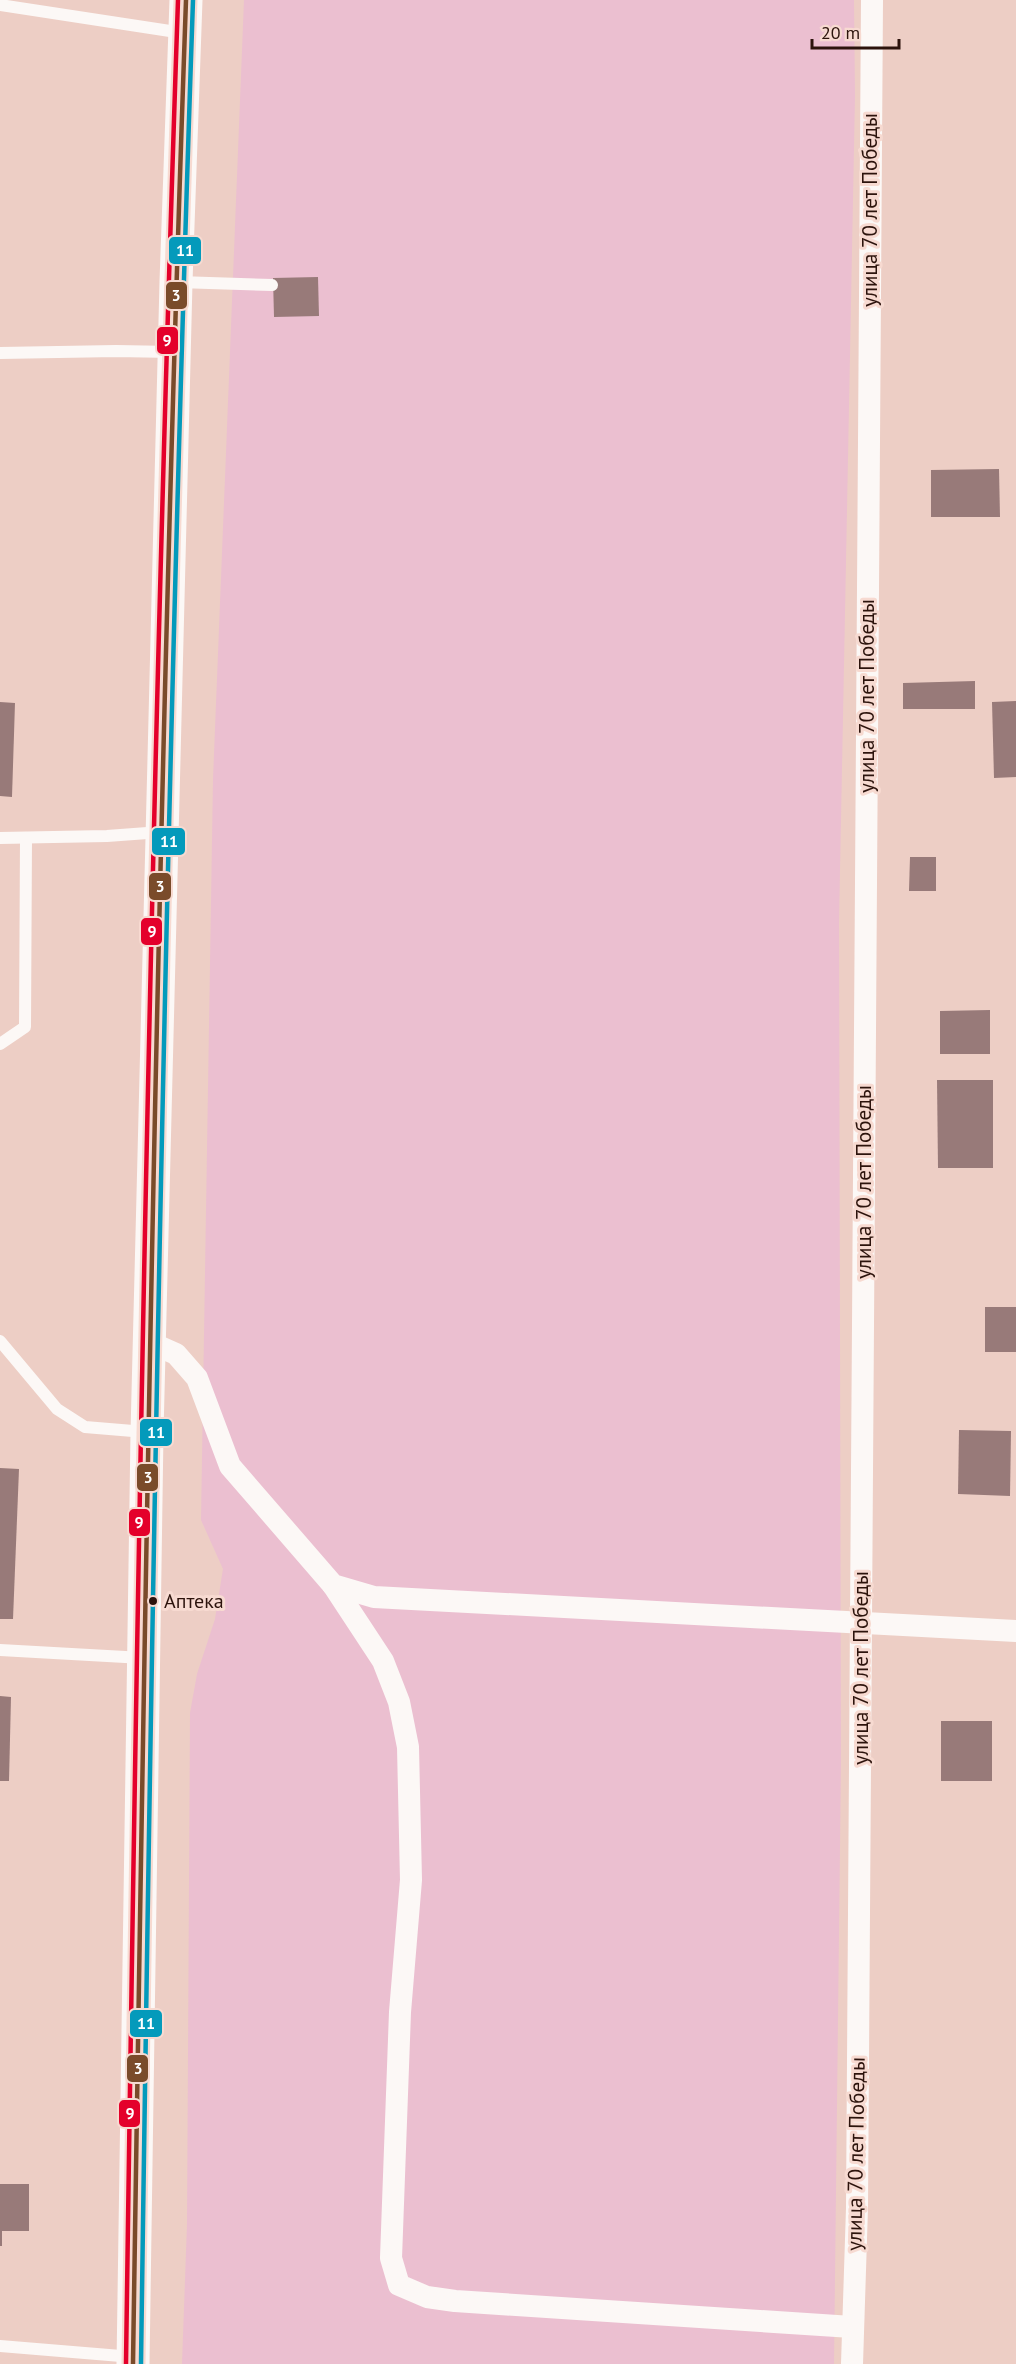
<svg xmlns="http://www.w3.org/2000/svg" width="1016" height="2364" font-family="'PT Sans',sans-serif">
<rect width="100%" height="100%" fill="#edcec5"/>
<!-- green -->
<polygon fill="#ebbfd0" points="244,0 854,0 855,96 839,923 841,1761 834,2364 182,2364 187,2224 190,1713 197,1674 215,1619 223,1569 201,1520 213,779"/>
<!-- building -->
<g fill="#987a79">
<polygon points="318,277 319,316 274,317 273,278"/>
<polygon points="999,469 1000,517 931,517 931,470"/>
<polygon points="975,681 975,709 903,709 903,683"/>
<polygon points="1016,701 1016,777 994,778 992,702"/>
<polygon points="0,702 15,703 12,797 0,796"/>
<polygon points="910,857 936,857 936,891 909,891"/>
<polygon points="990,1010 990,1054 940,1054 940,1011"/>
<polygon points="937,1080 993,1080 993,1168 938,1168"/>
<rect x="985" y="1307" width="31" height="45"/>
<polygon points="959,1430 1011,1431 1010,1496 958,1494"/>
<polygon points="0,1468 19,1469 13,1619 0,1619"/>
<polygon points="0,1696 11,1697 9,1781 0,1781"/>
<rect x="941" y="1721" width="51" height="60"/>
<polygon points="0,2184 29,2184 29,2231 2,2231 2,2246 0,2246"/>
</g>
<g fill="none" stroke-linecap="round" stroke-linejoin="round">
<!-- lane -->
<g stroke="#fcf8f6" stroke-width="12">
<polyline points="0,5 183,33"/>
<polyline points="178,282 272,285"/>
<polyline points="0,353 116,351 173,352"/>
<polyline points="0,838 107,836 161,832"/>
<polyline points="0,1044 25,1027 26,838"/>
<polyline points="0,1341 57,1409 85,1427 145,1432"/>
<polyline points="0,1650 143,1658"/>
<polyline points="0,2346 133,2357"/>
</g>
<!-- street -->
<g stroke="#fcf8f6" stroke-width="22">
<polyline points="149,1342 176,1354 197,1378 230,1466 333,1585 374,1597 1016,1631"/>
<polyline points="333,1585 383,1661 399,1702 408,1747 411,1880 400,2012 391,2258 399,2285 427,2297 455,2301 852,2327"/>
<polyline points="852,2364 857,2208 872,0"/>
</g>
<!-- secondary -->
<polyline stroke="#fcf8f6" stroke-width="33" points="133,2364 147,1433 176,282 186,0"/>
<!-- bus-1 casing -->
<g stroke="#f7dad1" stroke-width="9">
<path id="bus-1" d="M133,2364C145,1576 158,788 186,0"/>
</g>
<!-- bus-2 casing -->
<g stroke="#f7dad1" stroke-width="9">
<path id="bus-2" d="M141,2364C152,1576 166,788 193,0"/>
</g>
<!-- bus-3 casing -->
<g stroke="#f7dad1" stroke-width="9">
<path id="bus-3" d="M126,2364C137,1576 151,788 178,0"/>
</g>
<!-- bus-1 -->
<use href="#bus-1" stroke="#7a4b2a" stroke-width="4.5"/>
<!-- bus-2 -->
<use href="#bus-2" stroke="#049abb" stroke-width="4.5"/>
<!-- bus-3 -->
<use href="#bus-3" stroke="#e4002b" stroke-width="4.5"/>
</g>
<!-- markers -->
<circle fill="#2c130c" stroke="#f7dad1" stroke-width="2" cx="153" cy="1601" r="5"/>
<g text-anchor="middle" stroke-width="6" stroke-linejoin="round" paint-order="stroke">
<!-- bus labels -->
<g font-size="20" fill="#2c130c" stroke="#f7dad1" text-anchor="start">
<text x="164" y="1608">Аптека</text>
</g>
<!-- street labels -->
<g font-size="21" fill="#2c130c" stroke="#f7dad1">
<text transform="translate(870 210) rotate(-90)" y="7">улица 70 лет Победы</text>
<text transform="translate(867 696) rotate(-90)" y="7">улица 70 лет Победы</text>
<text transform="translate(864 1182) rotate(-90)" y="7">улица 70 лет Победы</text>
<text transform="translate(861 1668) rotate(-90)" y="7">улица 70 лет Победы</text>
<text transform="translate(856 2154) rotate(-89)" y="7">улица 70 лет Победы</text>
</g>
</g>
<g stroke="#f7dad1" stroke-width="2">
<rect x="168" y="236" width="34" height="29" rx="6" fill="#049abb"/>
<rect x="165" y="281" width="23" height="29" rx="6" fill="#7a4b2a"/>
<rect x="156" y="326" width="23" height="29" rx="6" fill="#e4002b"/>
<rect x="151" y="827" width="35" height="29" rx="6" fill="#049abb"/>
<rect x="148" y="872" width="24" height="29" rx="6" fill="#7a4b2a"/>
<rect x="140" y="917" width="23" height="29" rx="6" fill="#e4002b"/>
<rect x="139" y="1418" width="34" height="29" rx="6" fill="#049abb"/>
<rect x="136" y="1463" width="23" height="29" rx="6" fill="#7a4b2a"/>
<rect x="128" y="1508" width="23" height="29" rx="6" fill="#e4002b"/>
<rect x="129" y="2009" width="34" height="29" rx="6" fill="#049abb"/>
<rect x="126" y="2054" width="23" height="29" rx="6" fill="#7a4b2a"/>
<rect x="118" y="2099" width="23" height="29" rx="6" fill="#e4002b"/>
</g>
<g font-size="16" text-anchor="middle" font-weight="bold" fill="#fff">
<text x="185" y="256">11</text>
<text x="176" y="301">3</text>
<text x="167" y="346">9</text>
<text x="169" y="847">11</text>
<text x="160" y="892">3</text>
<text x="152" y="937">9</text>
<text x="156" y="1438">11</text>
<text x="148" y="1483">3</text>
<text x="139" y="1528">9</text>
<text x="146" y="2029">11</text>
<text x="138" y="2074">3</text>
<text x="130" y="2119">9</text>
</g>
<!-- scale -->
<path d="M812 39v9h87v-9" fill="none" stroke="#2c130c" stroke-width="3"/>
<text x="821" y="39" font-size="18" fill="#2c130c" stroke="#f7dad1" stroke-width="4.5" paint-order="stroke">20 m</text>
</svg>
